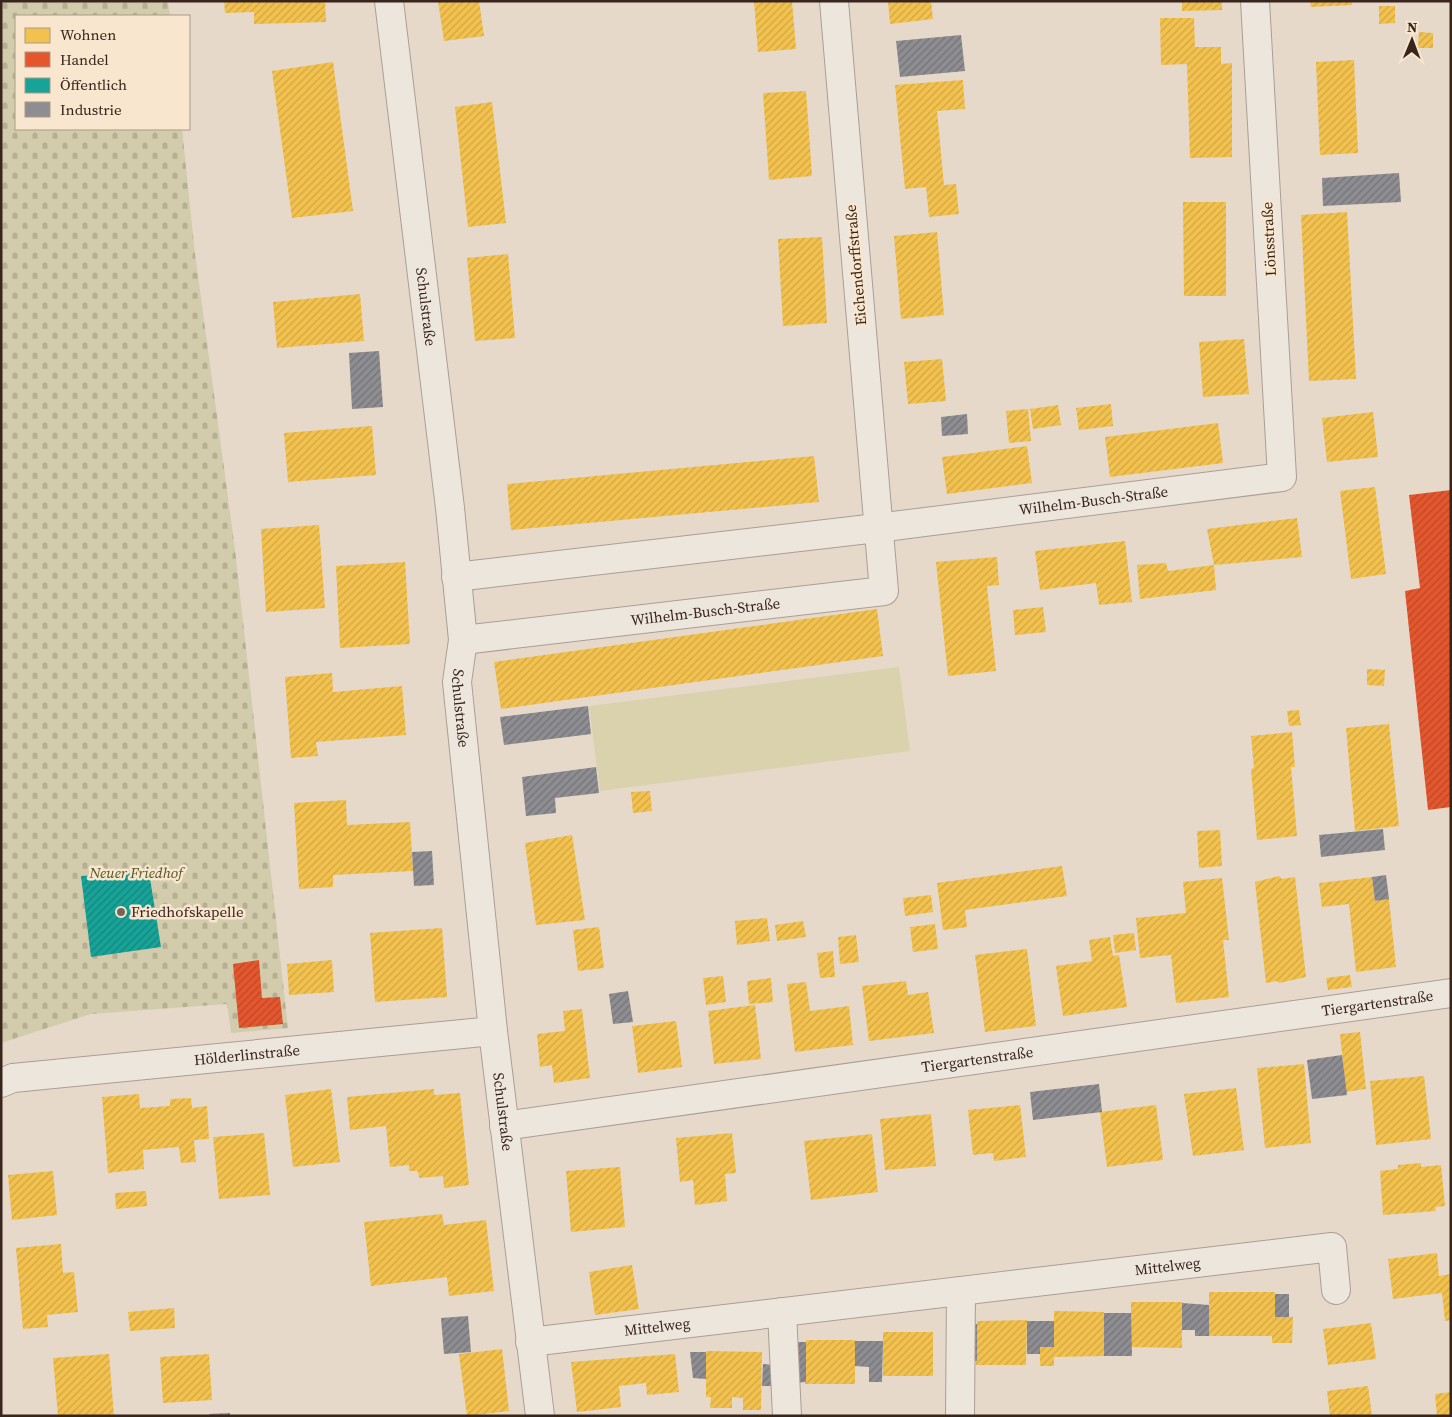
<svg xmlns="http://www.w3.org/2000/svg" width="1452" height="1417" font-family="'Source Serif 4',serif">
<defs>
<pattern id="cemetery-stones" width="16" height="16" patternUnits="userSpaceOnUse" patternTransform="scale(1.25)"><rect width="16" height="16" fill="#d3ccac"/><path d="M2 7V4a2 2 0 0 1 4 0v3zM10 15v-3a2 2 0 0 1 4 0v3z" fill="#b6af93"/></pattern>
<pattern id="homes-hatch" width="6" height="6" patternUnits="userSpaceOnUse" patternTransform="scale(1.25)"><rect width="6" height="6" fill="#f2c14e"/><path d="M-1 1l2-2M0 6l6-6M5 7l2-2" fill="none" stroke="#d0a644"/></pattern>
<pattern id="shops-hatch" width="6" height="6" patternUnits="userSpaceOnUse" patternTransform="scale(1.25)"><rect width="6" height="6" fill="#e4572e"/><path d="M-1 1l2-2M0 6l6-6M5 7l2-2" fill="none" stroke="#ba4826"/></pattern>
<pattern id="public-hatch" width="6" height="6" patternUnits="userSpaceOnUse" patternTransform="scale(1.25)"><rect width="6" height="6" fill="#17a398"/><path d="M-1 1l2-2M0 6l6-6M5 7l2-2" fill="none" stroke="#16857b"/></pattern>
<pattern id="industry-hatch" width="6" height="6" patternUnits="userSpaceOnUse" patternTransform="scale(1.25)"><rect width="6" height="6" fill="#8d8d92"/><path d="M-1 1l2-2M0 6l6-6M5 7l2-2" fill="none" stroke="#747376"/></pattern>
</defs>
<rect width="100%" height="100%" fill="#e6d9ca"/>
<!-- green -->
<polygon fill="#d9d2ac" points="899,667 910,751 600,791 589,706"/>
<!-- cemetery -->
<polygon fill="url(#cemetery-stones)" points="1,1 168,1 170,16 16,16 16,129 182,129 195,254 235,549 288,1028 231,1033 227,1004 91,1014 1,1043"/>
<!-- homes -->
<g fill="url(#homes-hatch)">
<polygon points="224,1 325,1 326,22 254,24 254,12 225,13"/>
<polygon points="438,1 479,1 484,36 444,41"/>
<polygon points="754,1 792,1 796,49 758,52"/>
<polygon points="888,1 931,1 933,19 890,24"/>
<polygon points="1182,1 1222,1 1222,10 1182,11"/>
<polygon points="1310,1 1352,1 1352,5 1311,7"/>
<polygon points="1379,6 1395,6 1395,23 1379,24"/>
<polygon points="1160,18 1194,18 1195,47 1221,47 1221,64 1232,63 1232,157 1190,158 1187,64 1161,65"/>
<polygon points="1419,32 1433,33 1433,48 1418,48"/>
<polygon points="1354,60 1358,153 1320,155 1316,62"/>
<polygon points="333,62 353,211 292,218 272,71"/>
<polygon points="963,80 965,109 937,111 944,185 956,184 959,214 929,217 926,187 905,189 895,85"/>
<polygon points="806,91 812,176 769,180 763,93"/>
<polygon points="492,102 506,223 468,227 455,107"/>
<polygon points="1183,202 1226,202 1226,296 1184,296"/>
<polygon points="1347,212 1356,379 1309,381 1301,215"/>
<polygon points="937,232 944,315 901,319 894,236"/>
<polygon points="822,237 827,323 783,326 778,239"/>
<polygon points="508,254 515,338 475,341 467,258"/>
<polygon points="360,294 364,341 277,348 273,302"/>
<polygon points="1244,339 1249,394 1203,397 1199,342"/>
<polygon points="942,359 946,401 908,404 904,362"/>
<polygon points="1111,404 1113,426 1079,430 1076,408"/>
<polygon points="1058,405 1061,425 1033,429 1030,409"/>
<polygon points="1028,409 1031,441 1009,443 1006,411"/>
<polygon points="1373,412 1378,457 1327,462 1322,418"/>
<polygon points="1218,423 1223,463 1110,477 1105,437"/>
<polygon points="372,426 376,475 288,482 284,433"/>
<polygon points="1027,446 1032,483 947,494 942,457"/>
<polygon points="814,456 819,502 511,530 507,484"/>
<polygon points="1375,487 1386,574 1351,579 1340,491"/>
<polygon points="1297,518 1302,557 1214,565 1207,529"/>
<polygon points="319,525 325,608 266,612 261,529"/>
<polygon points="1125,541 1132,602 1099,605 1096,583 1040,590 1035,551"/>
<polygon points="997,557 999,585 987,586 996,671 948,676 936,562"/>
<polygon points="405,562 410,644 340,648 336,566"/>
<polygon points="1166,563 1168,571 1214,565 1216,590 1140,599 1137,565"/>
<polygon points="1043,607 1046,632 1015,635 1013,610"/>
<polygon points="877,609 883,656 501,709 494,662"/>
<polygon points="1367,669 1385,670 1384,686 1367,685"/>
<polygon points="332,673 333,692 402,686 406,735 316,742 318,756 291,758 285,677"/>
<polygon points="1299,710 1301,725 1289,726 1287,711"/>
<polygon points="1389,724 1399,826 1355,831 1346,728"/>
<polygon points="1292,732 1295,767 1291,767 1297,836 1257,840 1251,769 1254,768 1251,736"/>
<polygon points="650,791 652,811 633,813 631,792"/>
<polygon points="346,800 347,825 410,822 413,871 333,875 333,887 299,889 294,803"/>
<polygon points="1220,830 1222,866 1199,868 1197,831"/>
<polygon points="572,835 585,920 536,925 525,843"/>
<polygon points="1062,866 1067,896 965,910 967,927 943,930 937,883"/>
<polygon points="1279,876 1282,879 1295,877 1306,977 1279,983 1277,981 1266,983 1255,882"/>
<polygon points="1372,877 1375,901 1389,899 1396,967 1356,972 1349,904 1322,907 1319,883"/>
<polygon points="1222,878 1229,940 1223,940 1229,997 1176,1003 1171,955 1140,958 1136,918 1186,913 1183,882"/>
<polygon points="931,895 933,912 905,916 903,898"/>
<polygon points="767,918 770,941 737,945 735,921"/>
<polygon points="803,921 806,937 777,941 775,925"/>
<polygon points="935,924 938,949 913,952 910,927"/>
<polygon points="599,927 604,968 578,971 573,930"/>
<polygon points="442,928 447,997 375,1002 370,933"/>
<polygon points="1134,933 1136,950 1115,953 1113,935"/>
<polygon points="856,935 859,962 840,964 838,937"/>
<polygon points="1110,937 1113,956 1119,955 1127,1007 1063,1016 1056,966 1092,961 1089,940"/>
<polygon points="1027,949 1036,1026 985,1032 975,955"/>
<polygon points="833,951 835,977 820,978 817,953"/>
<polygon points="332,960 334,992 289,995 287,964"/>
<polygon points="1350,975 1352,987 1328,990 1326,978"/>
<polygon points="723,976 726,1002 706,1005 703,978"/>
<polygon points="771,978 773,1002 749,1004 747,981"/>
<polygon points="906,981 908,995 928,992 934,1033 869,1041 862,986"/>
<polygon points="806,982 810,1011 849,1006 853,1045 795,1052 787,984"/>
<polygon points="755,1005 761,1059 714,1064 708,1011"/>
<polygon points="582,1009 590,1078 554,1083 552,1065 540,1067 537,1034 565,1031 563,1011"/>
<polygon points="676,1021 682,1067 638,1073 632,1026"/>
<polygon points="1360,1032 1366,1089 1346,1092 1340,1034"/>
<polygon points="1304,1064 1311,1143 1265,1148 1257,1068"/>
<polygon points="1424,1076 1431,1139 1376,1145 1370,1081"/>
<polygon points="1236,1088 1244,1150 1193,1156 1184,1094"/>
<polygon points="331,1089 340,1162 293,1167 285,1095"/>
<polygon points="434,1089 434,1095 460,1093 469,1185 444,1188 443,1176 419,1178 418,1171 409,1171 409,1165 390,1167 386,1126 350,1130 347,1097"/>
<polygon points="139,1094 140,1108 170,1106 170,1099 191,1098 192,1108 207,1106 209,1139 194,1140 196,1162 181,1163 179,1147 143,1150 144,1169 108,1173 102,1097"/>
<polygon points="1020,1105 1026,1157 994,1161 993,1153 973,1155 968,1110"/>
<polygon points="1156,1105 1163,1160 1107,1167 1100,1112"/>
<polygon points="931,1114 936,1166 885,1170 880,1119"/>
<polygon points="264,1133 270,1195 219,1199 213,1137"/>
<polygon points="732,1133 736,1173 725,1174 727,1201 695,1205 693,1180 680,1182 676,1138"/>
<polygon points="872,1134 878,1192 811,1200 804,1141"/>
<polygon points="1421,1163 1421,1167 1441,1165 1445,1206 1435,1207 1436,1211 1383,1215 1380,1171 1398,1169 1398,1165"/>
<polygon points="620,1167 625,1227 571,1232 566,1171"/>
<polygon points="53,1171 57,1215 12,1220 8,1175"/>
<polygon points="146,1191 147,1206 116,1209 115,1193"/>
<polygon points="442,1214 444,1225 486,1220 494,1291 449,1296 447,1277 371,1286 364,1222"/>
<polygon points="61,1244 63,1273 74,1272 78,1312 47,1315 48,1327 23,1329 16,1248"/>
<polygon points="1437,1253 1439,1276 1451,1274 1451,1320 1445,1321 1442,1293 1393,1299 1388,1259"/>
<polygon points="632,1265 639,1309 595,1315 589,1272"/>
<polygon points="1209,1292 1275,1292 1275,1317 1293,1317 1292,1343 1272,1343 1272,1336 1209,1336"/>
<polygon points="1131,1302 1182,1302 1182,1348 1131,1347"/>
<polygon points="174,1308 175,1328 130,1331 128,1312"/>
<polygon points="1054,1311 1104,1312 1104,1356 1054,1357 1054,1366 1040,1366 1040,1347 1054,1347"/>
<polygon points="1027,1320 1026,1365 976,1365 977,1321"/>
<polygon points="1371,1323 1376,1359 1328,1365 1323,1329"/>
<rect x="883" y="1332" width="50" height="44"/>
<polygon points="806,1340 855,1340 855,1384 805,1384"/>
<polygon points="502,1349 509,1411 467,1416 459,1354"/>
<polygon points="706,1351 762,1352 761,1410 743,1410 743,1398 732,1397 732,1408 710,1408 711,1397 706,1397"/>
<polygon points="109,1354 114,1416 58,1416 53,1358"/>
<polygon points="209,1354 212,1400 163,1403 160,1357"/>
<polygon points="675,1354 679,1392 647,1395 646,1383 619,1386 621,1407 577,1412 571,1362"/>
<polygon points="1368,1386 1372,1416 1330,1416 1327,1391"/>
<polygon points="1451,1392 1451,1416 1437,1416 1435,1394"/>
</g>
<!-- shops -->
<g fill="url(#shops-hatch)">
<polygon points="1451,490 1451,807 1428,810 1405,591 1420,588 1409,495"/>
<polygon points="259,960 262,998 280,997 283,1024 239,1028 233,964"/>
</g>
<!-- public -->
<polygon fill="url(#public-hatch)" points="149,872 161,947 91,957 81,876"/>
<!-- industry -->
<g fill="url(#industry-hatch)">
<polygon points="961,35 965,71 900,77 896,41"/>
<polygon points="1399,173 1401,202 1323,206 1322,178"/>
<polygon points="379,351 383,407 352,409 349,353"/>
<polygon points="967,414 968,434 942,436 941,417"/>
<polygon points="588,706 591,734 504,745 500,717"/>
<polygon points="596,767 599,793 555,798 556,813 526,816 522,777"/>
<polygon points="1383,829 1385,850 1321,857 1319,835"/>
<polygon points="432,851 434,885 414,886 412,852"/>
<polygon points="1386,875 1389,899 1375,901 1372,877"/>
<polygon points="628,991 633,1022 613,1024 609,994"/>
<polygon points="1342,1055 1347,1095 1312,1099 1307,1060"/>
<polygon points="1099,1084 1102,1112 1033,1120 1030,1092"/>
<rect x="1275" y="1294" width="14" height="23"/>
<polygon points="1182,1303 1209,1305 1209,1336 1195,1336 1195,1330 1182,1330"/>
<polygon points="1104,1313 1131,1313 1132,1356 1104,1356"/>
<polygon points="468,1316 471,1352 444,1354 441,1318"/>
<polygon points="1027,1321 1054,1321 1054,1347 1040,1347 1040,1354 1027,1354"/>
<rect x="963" y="1324" width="14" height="37"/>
<polygon points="855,1341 883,1341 882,1382 869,1382 869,1367 855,1366"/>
<polygon points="793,1342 806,1342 806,1382 793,1383"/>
<polygon points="690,1352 706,1352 706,1379 693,1378"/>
<polygon points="763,1364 775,1365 774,1386 762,1386"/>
<polygon points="230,1413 230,1416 209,1416 209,1414"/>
</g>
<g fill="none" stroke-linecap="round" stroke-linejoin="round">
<!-- street casing -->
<g stroke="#ab9e94" stroke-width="30">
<g id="street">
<path id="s1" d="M389,1L450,508L463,640L457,682L493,1031L540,1416"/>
<path id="s2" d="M456,577L877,528L1282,477L1255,1"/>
<path id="s3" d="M463,640L884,591L834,1"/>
<path id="s4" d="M1,1083L13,1078L493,1031"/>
<path id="s5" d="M504,1126L1451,993"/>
<polyline points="782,1312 787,1416"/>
<path id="s6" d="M530,1342L1332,1247L1336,1290"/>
<polyline points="960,1416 961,1291"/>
</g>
</g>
<!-- street -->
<use href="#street" stroke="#ede6dd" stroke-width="28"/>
</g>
<!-- markers -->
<circle fill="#766459" stroke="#f8e6cf" stroke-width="2" cx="121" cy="912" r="5"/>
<g text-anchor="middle" stroke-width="5" stroke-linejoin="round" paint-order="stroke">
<!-- street labels -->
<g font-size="15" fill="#39251c" stroke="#f8e6cf">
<text transform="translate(1269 239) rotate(-93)" y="5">Lönsstraße</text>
<text transform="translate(856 265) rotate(-95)" y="5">Eichendorffstraße</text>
<text dy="5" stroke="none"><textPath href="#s1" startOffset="308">Schulstraße</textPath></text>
<text dy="5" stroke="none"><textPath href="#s2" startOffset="642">Wilhelm-Busch-Straße</textPath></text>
<text dy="5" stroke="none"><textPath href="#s3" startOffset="244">Wilhelm-Busch-Straße</textPath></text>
<text dy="5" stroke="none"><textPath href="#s1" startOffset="712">Schulstraße</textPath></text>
<text dy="5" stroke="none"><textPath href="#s5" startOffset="882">Tiergartenstraße</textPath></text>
<text dy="5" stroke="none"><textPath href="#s4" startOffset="248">Hölderlinstraße</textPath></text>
<text dy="5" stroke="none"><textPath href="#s5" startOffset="478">Tiergartenstraße</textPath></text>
<text dy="5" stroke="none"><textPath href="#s1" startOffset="1118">Schulstraße</textPath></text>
<text dy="5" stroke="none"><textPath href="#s6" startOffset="642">Mittelweg</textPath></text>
<text dy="5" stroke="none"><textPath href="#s6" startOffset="128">Mittelweg</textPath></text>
</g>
<!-- park labels -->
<g font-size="15" font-style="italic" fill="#525721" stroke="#f8e6cf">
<text x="136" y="878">Neuer Friedhof</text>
</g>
<!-- poi labels -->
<g font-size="15" fill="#39251c" stroke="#f8e6cf" text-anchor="start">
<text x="131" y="917">Friedhofskapelle</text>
</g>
</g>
<!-- border -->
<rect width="1452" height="1417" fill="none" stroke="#39251c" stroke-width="5"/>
<!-- legend -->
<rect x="15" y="15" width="175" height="115" fill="#f8e6cf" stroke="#ac9987"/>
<rect x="25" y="28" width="25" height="15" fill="#f2c14e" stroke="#ac9987"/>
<text x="60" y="40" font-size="15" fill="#39251c">Wohnen</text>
<rect x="25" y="52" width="25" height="15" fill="#e4572e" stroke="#ac9987"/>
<text x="60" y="65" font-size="15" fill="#39251c">Handel</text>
<rect x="25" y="78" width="25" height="15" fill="#17a398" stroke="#ac9987"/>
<text x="60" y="90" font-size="15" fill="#39251c">Öffentlich</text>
<rect x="25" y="102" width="25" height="15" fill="#8d8d92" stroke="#ac9987"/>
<text x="60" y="115" font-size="15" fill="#39251c">Industrie</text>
<!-- north arrow -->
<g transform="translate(1412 40) rotate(1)" stroke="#f8e6cf" stroke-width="4" paint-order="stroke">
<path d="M0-4L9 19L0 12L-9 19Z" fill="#39251c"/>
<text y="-8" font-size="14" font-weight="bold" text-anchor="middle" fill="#39251c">N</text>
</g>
</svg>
